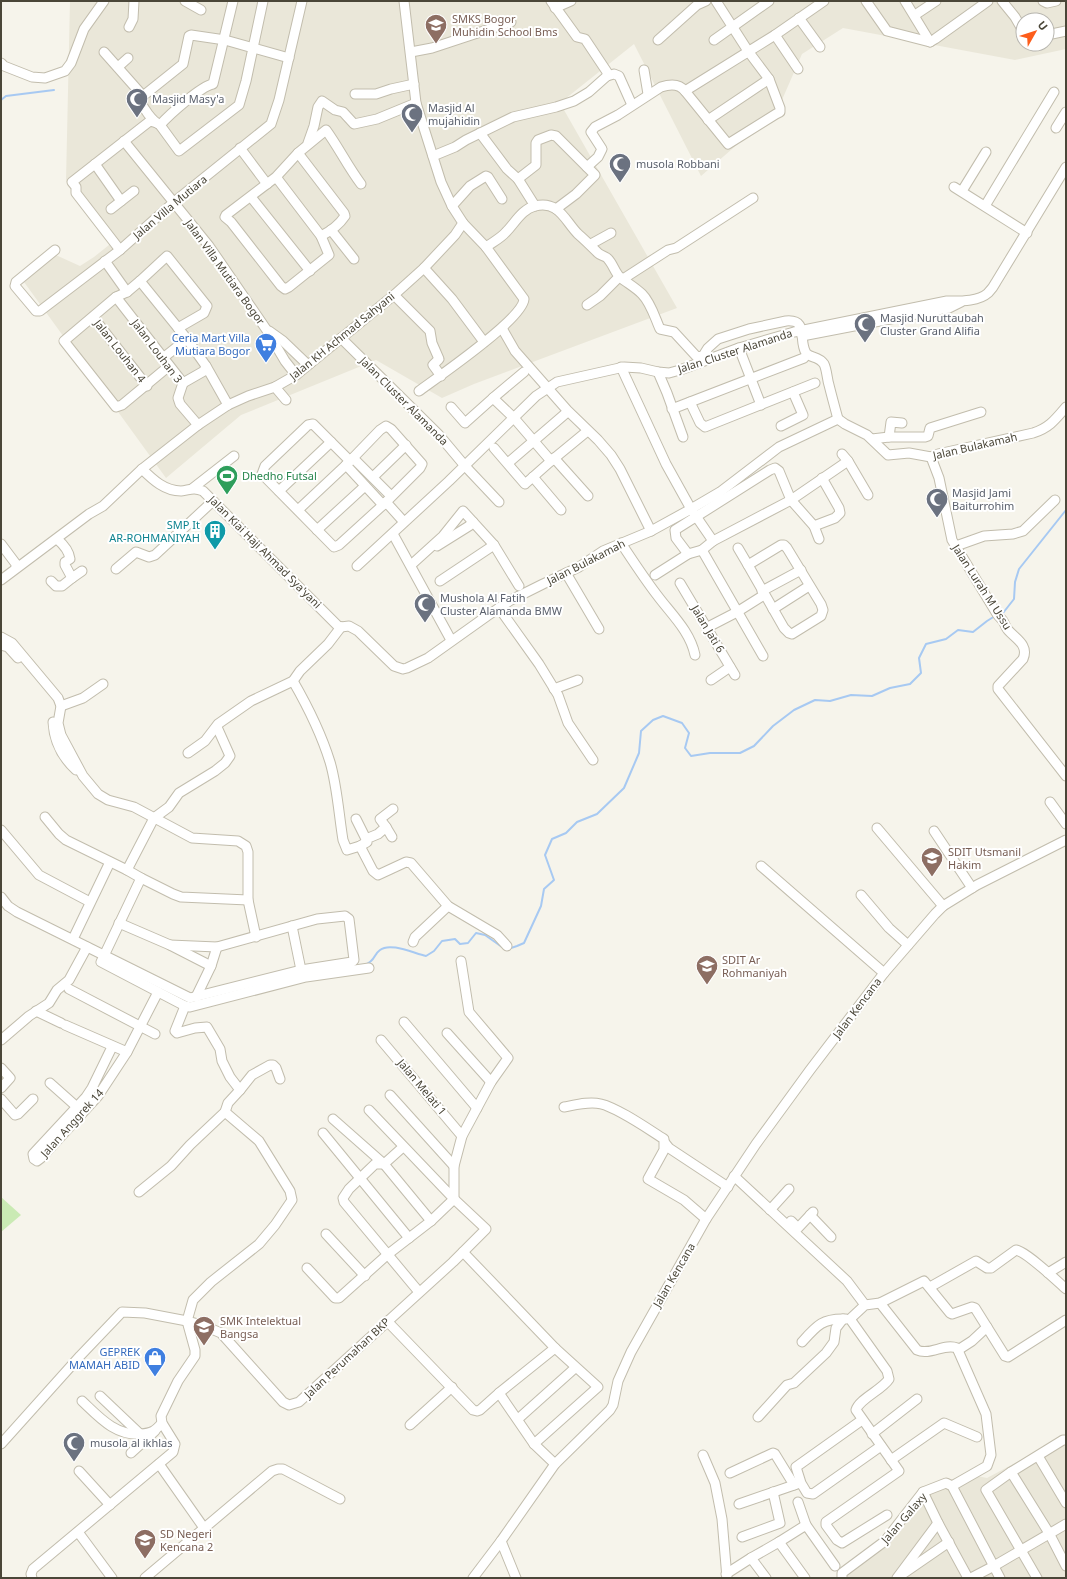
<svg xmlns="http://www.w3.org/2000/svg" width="1067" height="1579" font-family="'Noto Sans',sans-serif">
<rect width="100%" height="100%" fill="#f6f4eb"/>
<!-- residential -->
<g fill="#eae7d9" fill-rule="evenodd">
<path d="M70,1H1066V49L1015,60L843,28L802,54L778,109L701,176L634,44L560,103L677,308L474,384L442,398L376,360L241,415L166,478L24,282L47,251L80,266L94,257L114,241L66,181ZM1023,20H1047V44H1023Z"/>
<polygon points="1066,1436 1066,1578 839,1578 873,1547 924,1489 967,1474 987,1478"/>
</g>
<!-- green -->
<polygon fill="#caeab4" points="1,1197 21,1215 1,1232"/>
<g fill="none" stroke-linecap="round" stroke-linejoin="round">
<!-- stream -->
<g stroke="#a7c9f2" stroke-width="2">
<polyline points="1,100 6,96 54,90"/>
<polyline points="1001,614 1003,613 1014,599 1015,582 1019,569 1066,510"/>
<polyline points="508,949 517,946 524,943 541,906 544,889 554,880 545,855 552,839 566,833 577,822 597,814 624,788 639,753 641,731 653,720 663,716 682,723 689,733 685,748 691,756 710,753 740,753 754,746 773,726 794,710 815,700 830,701 851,695 872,696 890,688 910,684 921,673 919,658 926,644 946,639 958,630 973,632 987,621 995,616"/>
<path d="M365,965C376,960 373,955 380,950C390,942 413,953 426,956L434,951L442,941L455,939L460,944L468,943L476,933L485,935L502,947"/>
<polyline points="175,995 187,1001"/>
</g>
<!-- minor casing -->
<g stroke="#c2bdad" stroke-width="11">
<g id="minor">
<polyline points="185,1 201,10"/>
<path d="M263,1L246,81L239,105L179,151L160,125C152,121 143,108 140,100L143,96L183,64L189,36L191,35L225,40L289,58"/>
<polyline points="716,1 748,51 769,79 780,108 780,112 776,114 728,144 685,91 775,35 824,1"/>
<polyline points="866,1 887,31 930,42 935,39 988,1"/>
<polyline points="905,1 930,42"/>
<polyline points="1002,1 1015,17 1023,31"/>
<polyline points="1043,1 1047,3 1056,1"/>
<polyline points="555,8 571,1"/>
<polyline points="915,15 936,1"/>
<polyline points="799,18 820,47"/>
<polyline points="129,27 133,19 134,1"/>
<polyline points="775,35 798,69"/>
<polyline points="1047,35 1066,31"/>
<polyline points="658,40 697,5 706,1"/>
<polyline points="714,40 769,1"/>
<polyline points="104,52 143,96"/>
<polyline points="411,52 432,48 511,22"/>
<polyline points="1,63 4,66 32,77 45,78 65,71 71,63 84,29 104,1"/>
<polyline points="118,67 128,58"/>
<polyline points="644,70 648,94"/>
<polyline points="607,76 614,74 619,76 632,105"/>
<polyline points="355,94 376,94 391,89 414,84"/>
<polyline points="708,120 769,79"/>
<path d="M160,125C169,115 201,86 213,84L233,1"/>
<polyline points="1056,128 1066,112"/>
<polyline points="480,133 507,169 518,179 535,206"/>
<polyline points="124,141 209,246 266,329 285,361 296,375"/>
<polyline points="308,143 314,126 318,107 322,101 335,110 343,112 354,124 377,119 416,103"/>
<polyline points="240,148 267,184"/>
<path d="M298,153L344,213L345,216C339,225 331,231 321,236"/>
<polyline points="433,156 455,147 466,140 513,117 556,107 574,101 589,92 607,76 607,72 585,39 577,37 551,1"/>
<polyline points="95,164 121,201"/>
<path d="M587,167L598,157L602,149L591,132L595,127L618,115L661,87C670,84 679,83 685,91"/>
<path d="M276,177L321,236L329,255L289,287L285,289L281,286L231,222L225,217L226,215L276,177L298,153L326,130C339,148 348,167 361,184"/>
<polyline points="518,179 536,165 536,143 538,140 551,135 556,136 595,175 576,194 556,209"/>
<polyline points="954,187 1027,233"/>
<polyline points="962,191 986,152"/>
<polyline points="251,197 310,271"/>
<polyline points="452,206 470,186 486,176 488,177 502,199"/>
<polyline points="985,206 1054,92"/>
<polyline points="111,209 134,191"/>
<path d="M463,223L486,247C493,242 501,238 506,232C515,223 522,209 535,206C559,200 565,221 578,234C585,240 592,247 598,253C601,256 606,256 608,259C613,264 615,273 620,277C627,283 635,287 642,294C651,303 655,318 660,329L674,332L697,357L703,356L708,348L718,339L749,329L786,321C809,319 798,340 806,353C810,358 819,356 824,364C827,370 827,379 829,385C832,397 835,408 838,419"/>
<polyline points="331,230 354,259"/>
<polyline points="591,244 611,233"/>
<polyline points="55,250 16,282 15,286 36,311 40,311 120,250 174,202 271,124 279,100 302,1"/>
<polyline points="120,250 76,193 76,187 72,182 141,128 150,121 157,123"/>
<polyline points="105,261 127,292"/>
<polyline points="424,268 452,299 484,342"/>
<polyline points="623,279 668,250 676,248 753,198"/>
<polyline points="140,281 187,339 206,366 204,371 183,383"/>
<polyline points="394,295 430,331 432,343 439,359 433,365 441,376"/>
<polyline points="116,297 183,383 178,398 180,404 198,425"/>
<polyline points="587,305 600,296 619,277"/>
<polyline points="93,317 147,386"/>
<polyline points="503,327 503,330 515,351 567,410 598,440 611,455 620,469 651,531"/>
<polyline points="269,331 283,341 308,365"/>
<polyline points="802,336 937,310 949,308 961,302"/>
<polyline points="341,338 439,435 465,466 499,502"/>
<polyline points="739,348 761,405"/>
<polyline points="163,358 187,339"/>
<polyline points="169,366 122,405 116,407 64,341 116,297 127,292 140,281 167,256 207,306 204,313 178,328"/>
<polyline points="206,366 228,405"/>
<polyline points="621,367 666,464 691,509 713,541 702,550 688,554 655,575"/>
<polyline points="658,372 667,393 683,437"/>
<polyline points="275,387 286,400"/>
<path d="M419,391C438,377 523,319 524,299L486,247"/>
<polyline points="493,398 524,372"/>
<polyline points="690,402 700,423 705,427 815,383"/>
<polyline points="451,407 465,423 493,398 514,418 551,461 585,433"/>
<polyline points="672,409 804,358"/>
<polyline points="781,426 803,415 793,392"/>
<polyline points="889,437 891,422 902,423"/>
<polyline points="872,439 889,437 925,437 928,436 930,428 981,412"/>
<polyline points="331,442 313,424 308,425 265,466 262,474 334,547 339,545 383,505"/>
<polyline points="494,448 525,484 551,461"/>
<path d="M931,457L939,478L952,540L997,614C999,617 1002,619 1003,621C1005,624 1006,628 1008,630C1016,639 1029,645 1023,659L998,686V689L1066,776"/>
<polyline points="353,458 391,496"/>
<polyline points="554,458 588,496"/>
<polyline points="848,461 868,495"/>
<polyline points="349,462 346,465 383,505 386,502"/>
<polyline points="508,463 565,414"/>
<path d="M142,469C153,480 165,491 181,491C190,490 193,487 203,491L338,626L341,627"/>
<polyline points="373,477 406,445"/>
<polyline points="533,477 561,510"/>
<polyline points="193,488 234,456"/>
<polyline points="279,491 331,442 350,461 380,430 386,426 391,429 422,464 420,468 386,502 404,522"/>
<polyline points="298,510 346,465"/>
<polyline points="814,526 835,518 840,513 839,508 822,478"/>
<polyline points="317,530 365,486"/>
<polyline points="393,534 451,640"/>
<path d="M57,539C63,544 69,551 70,559L65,562V565L72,578L82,571"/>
<polyline points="713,541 791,500 848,461 842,454"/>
<path d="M621,543C633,561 644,578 657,595C671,614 690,631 695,655"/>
<polyline points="1,544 16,564 16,567"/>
<polygon points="781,545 784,545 787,548 821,604 823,610 821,616 792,634 789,633 784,628 748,565"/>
<polyline points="437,546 469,526 473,522"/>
<polyline points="956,546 984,536 1013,534 1023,531 1055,500"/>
<polyline points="738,548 748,565"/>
<polyline points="702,550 763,656"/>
<polyline points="688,554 676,538 675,530 770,470 775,468 779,471 791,500 814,526 819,539"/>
<polyline points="411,565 443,536 463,511 494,545 519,586"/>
<path d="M357,566L449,481L536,396L557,382L624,367L641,368L658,372L669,373L680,370L739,348L794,332L947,301C959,301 978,302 988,293C991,290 994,286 996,282L1066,167"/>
<polyline points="116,569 136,552 149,557 155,555 213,501"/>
<polyline points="566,573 599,629"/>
<polyline points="1,580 89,514 103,506 142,469 198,425 228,405 248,396 275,387 296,375 394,295 424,268 455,235 463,223 452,206 441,182 416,103 404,1"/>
<polyline points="51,581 56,586 62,586 72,578"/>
<polyline points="440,581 494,545"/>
<polyline points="680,583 735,675"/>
<polyline points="762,591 801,570"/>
<polyline points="499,608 539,664 558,695 568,723 593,760"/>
<polyline points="773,609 809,586"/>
<path d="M341,627L349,626L358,631L394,666L403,669L407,668L428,658L487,616L511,600L543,584L579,567L603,551L651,531L691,509L720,492L779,447L838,419L845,424L867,435L888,455L909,453L931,457L938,454L1033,433C1049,428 1055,420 1066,407"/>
<polyline points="708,627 737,612 764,595"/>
<polyline points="1,637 12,643 58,698 61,706 58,723 61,735 83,776 98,794 108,800 134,807 192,838 238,841 246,846 248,852 248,900 256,937"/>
<polyline points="1,645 8,647 18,658"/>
<polyline points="711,680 730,667"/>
<path d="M293,681C308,707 321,733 330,762C337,785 339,816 343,840L347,850L360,846L373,871L378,875L406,862L411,863L448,906L497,935L507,946"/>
<polyline points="554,689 578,680"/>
<polyline points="61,706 83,698 103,684"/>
<path d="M53,722C54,742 62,757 76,770"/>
<polyline points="217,727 230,756 225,763 215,771 179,793 169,807 154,818 127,870 141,878 101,962 185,1006 190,1007 306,977 369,968"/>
<polyline points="188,753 205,741 218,724 251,701 293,681 300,671 328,644 341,627"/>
<polyline points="1050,802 1066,824"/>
<polyline points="45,817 59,834 66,840 127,870"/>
<polyline points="356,819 366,839"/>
<polyline points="386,827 392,837"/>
<polyline points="877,828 943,906"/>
<polyline points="1,830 39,875 90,902"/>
<polyline points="934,831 972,888"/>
<polyline points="360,846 367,842 366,839 378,834 386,827 380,819 393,809"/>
<polyline points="761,866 884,973"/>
<polyline points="141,878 173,894 181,897 248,900"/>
<polyline points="861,895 889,928 908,945"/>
<polyline points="1,897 8,906 17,912 190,998 301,970 352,962 354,960 349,919 345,916 317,919 217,947 170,945"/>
<polyline points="119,923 170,945 211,966"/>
<polyline points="292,926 301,970"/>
<polyline points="73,939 110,862"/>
<polyline points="413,942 415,937 448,906"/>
<polyline points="69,989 155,1034"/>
<polyline points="196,997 211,966 217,947"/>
<polyline points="36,1011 61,1023"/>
<polyline points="404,1022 477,1108"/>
<polyline points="65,1025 127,1052"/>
<polyline points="447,1033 491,1082"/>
<polyline points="1,1040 29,1016 49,1003 57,990 69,980 87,947"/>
<polyline points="381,1040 462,1136"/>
<polyline points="112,1047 92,1088 86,1097 33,1154 34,1159 37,1161 41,1158 98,1096 127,1052 158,992"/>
<polyline points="1,1068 10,1078 1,1088"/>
<polyline points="50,1083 77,1107"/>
<polyline points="240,1090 252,1075 270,1065 273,1065 276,1068 280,1079"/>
<polyline points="390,1095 454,1166"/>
<polyline points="1,1099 15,1115 18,1114 33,1099"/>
<path d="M564,1107C575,1105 589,1101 601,1104C618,1108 648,1129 664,1139V1150L648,1179L684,1200L706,1219"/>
<polyline points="333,1119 384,1164 431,1221"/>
<polyline points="323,1133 409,1238"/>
<polyline points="665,1143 669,1148 728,1187"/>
<polyline points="403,1147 384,1164 375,1164 349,1189 343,1198 344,1202 419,1292"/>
<polyline points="734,1176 847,1281 865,1305"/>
<polyline points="139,1192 171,1166 190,1145 225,1112 228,1103 240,1090 230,1077 222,1061 220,1049 207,1027 195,1028 177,1033 175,1031 185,1006"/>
<polyline points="454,1199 454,1166 462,1136 491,1082 508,1058 469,1012 461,961"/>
<polyline points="770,1210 789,1189"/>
<polyline points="810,1215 831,1237"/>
<polyline points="791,1221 798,1228 813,1212"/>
<polyline points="326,1234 365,1276"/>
<polyline points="463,1252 555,1348 598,1387 534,1444"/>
<polyline points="307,1268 335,1298 339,1298 387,1255 431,1221 454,1199"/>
<polyline points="1048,1273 1066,1262"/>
<path d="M930,1287L976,1261L987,1268H991L1016,1250C1027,1252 1057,1281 1066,1289"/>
<path d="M880,1303L917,1350C930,1356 944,1343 957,1348L986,1414L991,1455L987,1466L952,1486"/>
<polyline points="387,1321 473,1410 477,1411 480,1410 499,1393 534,1444 555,1464"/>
<path d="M802,1342C817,1325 823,1318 846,1319"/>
<polyline points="958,1350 972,1341 987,1327"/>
<polyline points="499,1393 555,1348"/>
<polyline points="100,1396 140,1434"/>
<path d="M82,1401C99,1417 115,1436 141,1434C152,1433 155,1431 162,1423"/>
<polyline points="758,1417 787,1385 794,1383 826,1353 834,1342 836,1328 843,1319"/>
<polyline points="518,1419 575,1368"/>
<polyline points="862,1420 796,1467 801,1483 807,1493 813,1494 881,1446"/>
<polyline points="410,1425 452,1387"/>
<polyline points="872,1434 917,1399"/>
<polyline points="1,1444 80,1356 122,1312 145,1313 187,1321 202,1325 221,1333 283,1402 289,1405 299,1402 453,1262 486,1229 454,1199 369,1110"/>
<polyline points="131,1453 155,1431"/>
<polyline points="703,1455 715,1483 722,1519 727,1578"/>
<polyline points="1038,1456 1066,1503"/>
<polyline points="891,1460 944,1423 977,1437"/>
<polyline points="159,1464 204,1528"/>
<polyline points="79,1471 110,1505"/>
<polyline points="1011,1472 1049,1533 1066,1566"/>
<polyline points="730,1473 773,1453 775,1454 794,1485"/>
<polyline points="923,1492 938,1523 968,1578"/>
<polyline points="798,1502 806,1525"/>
<polyline points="739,1504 797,1484"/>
<path d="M887,1515L842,1543L837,1540L826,1525V1522L899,1471L856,1410C859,1399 882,1390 889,1379L887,1371L850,1319L865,1305L880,1303L924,1281L950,1313L952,1314L972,1307L975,1308L1005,1356L1008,1357L1066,1320"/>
<polyline points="78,1532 112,1578"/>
<polyline points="742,1537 780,1523 773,1492"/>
<polyline points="501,1541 516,1578"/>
<polyline points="779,1542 806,1525 835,1566"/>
<polyline points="751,1558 779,1542 805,1578"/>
<polyline points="904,1573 949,1542"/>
<polyline points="726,1574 751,1558 766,1578"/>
<polyline points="32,1578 31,1574 33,1569 173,1452 175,1444 162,1423 161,1416 178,1381 195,1356 195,1350 187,1321 193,1300 211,1282 259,1244 275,1225 292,1200 290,1191 259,1141 225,1112"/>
<polyline points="145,1578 272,1471 278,1469 283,1469 340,1499"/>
<polyline points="473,1578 501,1541 555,1464 610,1410 613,1405 618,1381 631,1352 706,1219 756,1144 810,1070 884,973 935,914 943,906 977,885 1066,840"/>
<polyline points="842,1578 842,1573 885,1541 923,1492 946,1483 952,1486 1000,1578"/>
<polyline points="897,1578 938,1523"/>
<polyline points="971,1578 994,1566 1066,1524"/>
<polyline points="1037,1578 986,1490 1011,1472 1063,1440 1066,1440"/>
</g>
</g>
<!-- minor -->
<use href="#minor" stroke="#fff" stroke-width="9"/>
</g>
<!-- icons -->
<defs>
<g id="school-pin" transform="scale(1.15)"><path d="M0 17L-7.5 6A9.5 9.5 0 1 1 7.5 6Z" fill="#8d6e63" stroke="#fff"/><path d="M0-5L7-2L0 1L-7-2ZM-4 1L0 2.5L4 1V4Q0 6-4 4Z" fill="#fff"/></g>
<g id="mosque-pin" transform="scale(1.15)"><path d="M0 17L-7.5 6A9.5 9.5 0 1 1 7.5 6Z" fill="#6b7280" stroke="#fff"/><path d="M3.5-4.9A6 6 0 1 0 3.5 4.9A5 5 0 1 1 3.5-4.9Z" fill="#fff"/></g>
<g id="supermarket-pin" transform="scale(1.15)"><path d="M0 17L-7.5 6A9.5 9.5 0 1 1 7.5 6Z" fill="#3f7fe0" stroke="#fff"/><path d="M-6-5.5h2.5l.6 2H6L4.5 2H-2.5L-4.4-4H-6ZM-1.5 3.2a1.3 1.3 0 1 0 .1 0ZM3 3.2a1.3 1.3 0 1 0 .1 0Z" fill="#fff"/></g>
<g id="stadium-pin" transform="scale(1.15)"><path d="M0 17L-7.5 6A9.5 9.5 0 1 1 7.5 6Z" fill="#2e9e5b" stroke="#fff"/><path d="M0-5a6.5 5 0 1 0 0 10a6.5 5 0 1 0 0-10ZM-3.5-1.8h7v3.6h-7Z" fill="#fff"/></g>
<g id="building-pin" transform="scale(1.15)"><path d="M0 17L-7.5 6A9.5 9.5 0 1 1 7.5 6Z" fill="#0f9aa8" stroke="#fff"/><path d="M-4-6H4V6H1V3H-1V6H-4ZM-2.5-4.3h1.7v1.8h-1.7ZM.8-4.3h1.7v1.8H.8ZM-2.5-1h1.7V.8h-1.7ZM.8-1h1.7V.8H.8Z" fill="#fff"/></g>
<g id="shop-pin" transform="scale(1.15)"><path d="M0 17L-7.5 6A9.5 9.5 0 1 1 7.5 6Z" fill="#3f7fe0" stroke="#fff"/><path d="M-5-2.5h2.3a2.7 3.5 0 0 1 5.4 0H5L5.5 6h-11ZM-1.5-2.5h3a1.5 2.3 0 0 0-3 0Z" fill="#fff"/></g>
</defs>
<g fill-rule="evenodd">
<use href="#school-pin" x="436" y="25"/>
<use href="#mosque-pin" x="137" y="99"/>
<use href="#mosque-pin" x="412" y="114"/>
<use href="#mosque-pin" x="620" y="164"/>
<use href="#mosque-pin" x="865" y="324"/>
<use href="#supermarket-pin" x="266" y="344"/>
<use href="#stadium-pin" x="227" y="476"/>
<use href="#mosque-pin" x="937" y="499"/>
<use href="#building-pin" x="215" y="531"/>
<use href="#mosque-pin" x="425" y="604"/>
<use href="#school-pin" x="932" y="858"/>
<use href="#school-pin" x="707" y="966"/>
<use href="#school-pin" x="204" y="1327"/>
<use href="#shop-pin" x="155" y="1358"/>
<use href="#mosque-pin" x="74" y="1443"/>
<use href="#school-pin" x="145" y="1540"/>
</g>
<g text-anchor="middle" stroke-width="4" stroke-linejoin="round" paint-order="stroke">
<!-- education labels -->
<g font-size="11" fill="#785e54" stroke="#fff" text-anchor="start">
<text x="452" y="23">SMKS Bogor<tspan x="452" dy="13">Muhidin School Bms</tspan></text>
<text x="948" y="856">SDIT Utsmanil<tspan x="948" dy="13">Hakim</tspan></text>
<text x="722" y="964">SDIT Ar<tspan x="722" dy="13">Rohmaniyah</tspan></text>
<text x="220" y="1325">SMK Intelektual<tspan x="220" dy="13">Bangsa</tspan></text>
<text x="160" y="1538">SD Negeri<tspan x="160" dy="13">Kencana 2</tspan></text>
</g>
<!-- worship labels -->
<g font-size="11" fill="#5b616d" stroke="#fff" text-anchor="start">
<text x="152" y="103">Masjid Masy'a</text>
<text x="428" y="112">Masjid Al<tspan x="428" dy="13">mujahidin</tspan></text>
<text x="636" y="168">musola Robbani</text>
<text x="880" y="322">Masjid Nuruttaubah<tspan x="880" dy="13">Cluster Grand Alifia</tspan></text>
<text x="952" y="497">Masjid Jami<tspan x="952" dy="13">Baiturrohim</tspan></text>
<text x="440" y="602">Mushola Al Fatih<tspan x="440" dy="13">Cluster Alamanda BMW</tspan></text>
<text x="90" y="1447">musola al ikhlas</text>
</g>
<!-- street labels -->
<g font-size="11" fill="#4a4638" stroke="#fff">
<text transform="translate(170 207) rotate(-40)" y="4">Jalan Villa Mutiara</text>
<text transform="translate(225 272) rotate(54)" y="4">Jalan Villa Mutiara Bogor</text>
<text transform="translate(342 336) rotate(-39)" y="4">Jalan KH Achmad Sahyani</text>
<text transform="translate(120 351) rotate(52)" y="4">Jalan Louhan 4</text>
<text transform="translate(157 351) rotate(53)" y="4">Jalan Louhan 3</text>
<text transform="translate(735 351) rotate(-18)" y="4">Jalan Cluster Alamanda</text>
<text transform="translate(404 401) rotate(45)" y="4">Jalan Cluster Alamanda</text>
<text transform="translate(975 446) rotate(-13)" y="4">Jalan Bulakamah</text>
<text transform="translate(265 552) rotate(45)" y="4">Jalan Kiai Haji Ahmad Sya'yani</text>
<text transform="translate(586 562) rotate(-27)" y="4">Jalan Bulakamah</text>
<text transform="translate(982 587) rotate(57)" y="4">Jalan Lurah M Ussu</text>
<text transform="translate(708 629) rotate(59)" y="4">Jalan Jati 6</text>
<text transform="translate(857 1008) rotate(-53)" y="4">Jalan Kencana</text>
<text transform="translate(422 1087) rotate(50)" y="4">Jalan Melati 1</text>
<text transform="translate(72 1123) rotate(-48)" y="4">Jalan Anggrek 14</text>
<text transform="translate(674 1275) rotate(-60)" y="4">Jalan Kencana</text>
<text transform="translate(347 1358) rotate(-43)" y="4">Jalan Perumahan BKP</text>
<text transform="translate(904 1518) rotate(-49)" y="4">Jalan Galaxy</text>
</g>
<!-- shop labels -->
<g font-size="11" fill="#366cbe" stroke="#fff" text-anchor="end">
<text x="250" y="342">Ceria Mart Villa<tspan x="250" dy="13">Mutiara Bogor</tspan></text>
<text x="140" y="1356">GEPREK<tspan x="140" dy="13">MAMAH ABID</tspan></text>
</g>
<!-- leisure labels -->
<g font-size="11" fill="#27864d" stroke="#fff" text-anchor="start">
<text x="242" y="480">Dhedho Futsal</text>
</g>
<!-- culture labels -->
<g font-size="11" fill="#0d838f" stroke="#fff" text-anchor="end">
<text x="200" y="529">SMP It<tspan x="200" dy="13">AR-ROHMANIYAH</tspan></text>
</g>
</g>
<!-- border -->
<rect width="1067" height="1579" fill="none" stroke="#4a4638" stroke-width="4"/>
<!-- north arrow -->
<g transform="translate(1035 32) rotate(51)"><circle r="19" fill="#ffffff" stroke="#b7b5af"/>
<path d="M0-3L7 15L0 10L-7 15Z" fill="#fd5d1b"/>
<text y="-6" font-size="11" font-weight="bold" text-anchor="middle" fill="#4a4638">U</text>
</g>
</svg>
